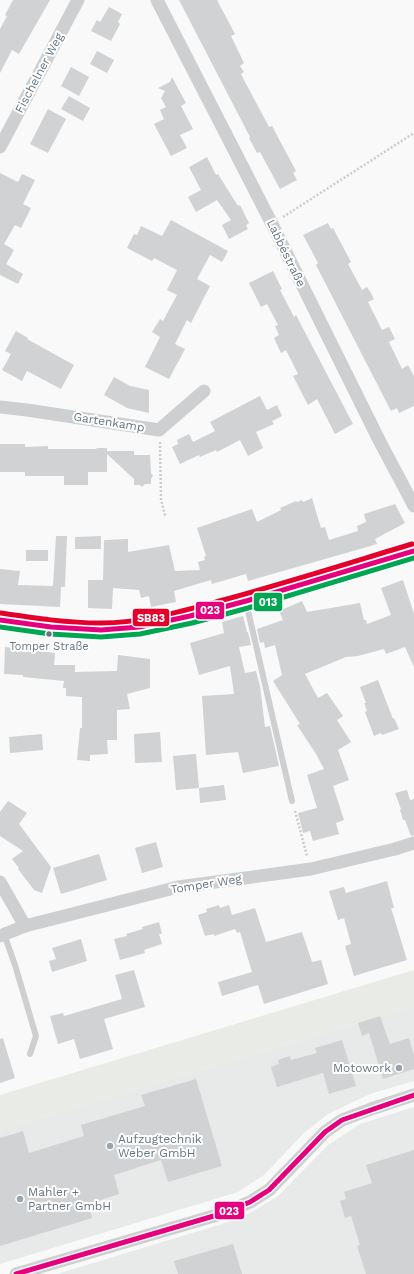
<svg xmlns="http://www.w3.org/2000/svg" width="414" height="1274" font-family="'Work Sans',sans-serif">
<rect width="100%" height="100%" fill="#f9f9f9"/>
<!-- built -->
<g fill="#e8e9e9">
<polygon points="414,1006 414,1081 370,1094 328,1114 304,1133 264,1175 238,1192 0,1264 0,1130"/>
<polygon points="414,1107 414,1274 57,1274 225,1223 250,1213 278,1196 328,1145 360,1124"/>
</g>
<!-- green -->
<polygon fill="#e8ebe6" points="414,970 414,1006 0,1130 0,1095"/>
<!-- building -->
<g fill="#d0d2d3">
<polygon points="13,0 50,0 19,54 12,50 0,73 0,29 7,16 5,15"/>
<polygon points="179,0 217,0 235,34 231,36 244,63 240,66 244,72 241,74 244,80 269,127 272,126 296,171 293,173 297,180 280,189 260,152 257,153 249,138 250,137"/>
<polygon points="109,7 122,14 118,22 120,24 111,41 91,31 97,20 100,22"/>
<polygon points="97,51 114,60 107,73 90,64"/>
<polygon points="71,67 89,77 79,96 61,86"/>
<polygon points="172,77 186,103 181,106 193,129 180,135 187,148 171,156 154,124 164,119 160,110 166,107 161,98 165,91 158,88 170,82"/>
<polygon points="69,96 90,108 83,121 61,109"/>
<polygon points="48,109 66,119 48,153 30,144"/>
<polygon points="207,157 216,175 218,174 238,206 240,205 249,223 246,225 248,229 229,239 222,225 231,220 217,200 196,212 188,197 201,190 189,167"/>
<polygon points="0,173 18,182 22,174 35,180 23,204 31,208 21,228 15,225 4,244 14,250 6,264 23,274 18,284 0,275"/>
<polygon points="171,220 228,251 222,262 210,255 197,279 210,286 191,323 187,320 175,344 185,349 169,379 145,367 160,337 152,332 160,319 163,321 177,295 167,290 177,270 154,258 152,261 127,248 134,234 137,235 141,226 162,236"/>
<polygon points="328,223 331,229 333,228 351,262 348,264 362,290 367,287 371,293 374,299 368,302 382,330 389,327 395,339 389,342 402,369 408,365 414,376 414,406 399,413 397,408 391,411 316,265 318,263 303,235"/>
<polygon points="273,271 282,289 280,290 294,317 296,315 353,424 335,434 317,399 308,405 293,376 298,374 286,350 281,353 274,338 279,335 275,326 278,325 267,304 261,307 249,283"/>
<polygon points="16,331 28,338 27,339 74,365 61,389 27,371 22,381 2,370 11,354 5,351"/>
<polygon points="114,377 130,386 149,390 149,413 127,408 104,395"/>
<polygon points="260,396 267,410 277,405 282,416 272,421 274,424 256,432 263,448 248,456 240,440 217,452 216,450 200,457 199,455 180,464 172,447 178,444 177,440 189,434 193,442 215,431 210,422"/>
<polygon points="0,444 25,444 25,447 48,446 48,449 96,449 97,448 107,448 107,451 134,451 134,455 150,455 151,473 153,476 151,479 151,484 145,484 142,487 140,485 134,485 134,479 107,454 107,472 88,472 88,485 64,485 64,476 25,476 25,472 0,472"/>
<polygon points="312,498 321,528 325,527 329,540 358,531 357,526 366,522 364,514 395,504 405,523 375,539 377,544 367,547 248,581 246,574 212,584 211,580 174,591 176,602 151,607 149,596 141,598 139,590 113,588 112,609 88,608 88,580 103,580 104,540 128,539 128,552 169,545 175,571 200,570 198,562 205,560 204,557 206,556 197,528 252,509 257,522 281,510 280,508 296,501 297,502 302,500 303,502"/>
<polygon points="56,536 67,536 65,587 61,587 60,607 0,604 0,569 20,571 18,585 53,586"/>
<polygon points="101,536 101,549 75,549 75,537"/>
<rect x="26" y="550" width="22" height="11"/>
<polygon points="403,580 414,614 414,667 405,647 386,654 384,649 358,656 346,657 305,674 318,698 327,693 343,716 337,720 351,742 338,750 349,780 333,786 344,820 336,823 339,834 313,841 310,831 303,833 298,813 317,808 307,775 324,769 316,754 297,725 300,724 273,681 282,675 275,645 265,648 264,642 260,643 257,629 283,620 279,611 302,601 307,612 360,603 364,620 366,620 367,624 391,615 381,588"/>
<polygon points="243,616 247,632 248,632 251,645 239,647 245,673 256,671 260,686 265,727 270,726 279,766 243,773 238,752 206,755 202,696 234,694 230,666 199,675 190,643 224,633 222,622"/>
<polygon points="5,647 55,653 54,665 75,665 75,672 117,671 118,655 150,659 150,688 127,694 130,709 117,710 117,740 107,740 108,754 90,755 90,761 77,760 80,728 82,728 82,697 66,696 66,688 63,688 64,681 23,677 23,675 4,674"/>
<polygon points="378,680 393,719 394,718 399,729 382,735 381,733 374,736 365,712 367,711 364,703 366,703 360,687"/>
<polygon points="160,732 162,762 135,763 134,734"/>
<polygon points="42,734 43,750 10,753 9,737"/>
<polygon points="196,754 199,788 176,790 173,756"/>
<polygon points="224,785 226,800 200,803 199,788"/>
<polygon points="407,790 410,800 414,799 414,835 411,836 405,820 403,820 400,810 401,809 395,793"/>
<polygon points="8,801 27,813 19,824 51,867 42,893 34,890 18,869 19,868 12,859 23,851 0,836 0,812"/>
<polygon points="156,842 163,867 142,873 135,848"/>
<polygon points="99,854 107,880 61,894 53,868"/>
<polygon points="387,881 394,908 391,908 407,960 354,976 345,946 351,944 344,918 338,920 329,891 344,887 346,893"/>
<polygon points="219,905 220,908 229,905 232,915 255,908 266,942 302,932 312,962 321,960 328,984 264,1004 258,985 222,996 218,982 252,972 240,932 237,933 235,929 214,936 214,934 205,936 198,915 207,912 206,909"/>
<polygon points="159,922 162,934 159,934 162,944 144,950 145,953 120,960 114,939 127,936 126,934 143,929 142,927"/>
<polygon points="81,939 87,961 52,972 49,961 56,959 52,948"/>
<polygon points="134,970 145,1007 104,1019 113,1049 80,1059 74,1039 58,1044 50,1016 63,1013 64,1016 122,999 115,975"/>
<polygon points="380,1016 390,1044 409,1038 414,1055 414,1069 383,1079 369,1033 362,1036 358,1023"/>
<polygon points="3,1038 15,1078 0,1083 0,1039"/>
<polygon points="342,1040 356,1086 329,1094 323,1073 277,1087 271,1067 279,1064 278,1060 290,1056 291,1060 317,1053 315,1048"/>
<polygon points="196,1079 222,1166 168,1182 161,1160 114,1175 119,1194 88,1204 92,1218 0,1246 0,1138 23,1131 29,1153 84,1136 81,1125 145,1106 141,1095"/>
<polygon points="414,1150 414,1274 366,1274 357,1246 360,1245 351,1216 345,1218 340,1201 346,1199 344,1192 372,1183 366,1165"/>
<polygon points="233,1244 242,1274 178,1274 174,1261"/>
</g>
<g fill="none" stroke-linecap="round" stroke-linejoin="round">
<!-- secondary casing -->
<g stroke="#d5d6d7" stroke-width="20">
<polyline id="secondary" points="0,620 51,627 101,630 139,627 190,616 246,601 414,551"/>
</g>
<!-- path -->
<g stroke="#cbcccd" stroke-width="2.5" stroke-dasharray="2 2" stroke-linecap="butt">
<polyline points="283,217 414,133"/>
<polyline points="160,442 161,499 165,516"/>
<polyline points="295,811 307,856"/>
</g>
<!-- lane -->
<g stroke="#cecfd0" stroke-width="6">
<polyline points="246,602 292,801"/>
<polyline points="4,934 15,965 36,1036 30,1054"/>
</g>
<!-- street -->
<g stroke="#cecfd0" stroke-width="13">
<polyline points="157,0 272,224 379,440 414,506"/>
<polyline points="0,147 78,0"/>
<polyline points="0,407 27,410 159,430 204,391"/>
<polyline points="0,882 25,926"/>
<polyline points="0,936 25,926 178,887 311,869 395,849 414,843"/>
<polyline points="16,1274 224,1213 250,1202 269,1190 325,1132 342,1120 371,1109 414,1095"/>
</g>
<!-- secondary -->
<use href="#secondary" stroke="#e1e2e2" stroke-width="18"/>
<!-- bus-1 casing -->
<g stroke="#fff" stroke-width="8">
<g id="bus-1">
<polyline points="0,620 51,627 101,630 139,627 190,616 246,601 414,551"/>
<polyline points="16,1274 224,1213 250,1202 269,1190 325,1132 342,1120 414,1095"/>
</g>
</g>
<!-- bus-2 casing -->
<g stroke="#fff" stroke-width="8">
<polyline id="bus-2" points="0,627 50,634 101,637 140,634 192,623 248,608 414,558"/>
</g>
<!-- bus-3 casing -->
<g stroke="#fff" stroke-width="8">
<path id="bus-3" d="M1,613C34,618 67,623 101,623C142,623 183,611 223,600C286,583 349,563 412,544"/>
</g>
<!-- bus-1 -->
<use href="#bus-1" stroke="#e5007d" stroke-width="5"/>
<!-- bus-2 -->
<use href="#bus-2" stroke="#00a651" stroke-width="5"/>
<!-- bus-3 -->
<use href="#bus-3" stroke="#e4002b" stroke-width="5"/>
</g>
<!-- markers -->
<circle fill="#657683" stroke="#fff" stroke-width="1.5" cx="49" cy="634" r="3.5"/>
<g fill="#99a4ac" stroke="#fff" stroke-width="1.5">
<circle cx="399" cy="1068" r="4"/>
<circle cx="110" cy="1146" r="4"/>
<circle cx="20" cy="1199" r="4"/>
</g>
<g text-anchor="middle" stroke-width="4" stroke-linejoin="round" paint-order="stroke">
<!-- bus labels -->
<g font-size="11" fill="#657683" stroke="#fff">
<text x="49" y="650">Tomper Straße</text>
</g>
<!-- street labels -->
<g font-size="12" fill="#657683" stroke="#fff">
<text transform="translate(39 73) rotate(-62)" y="4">Fischelner Weg</text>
<text transform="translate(286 253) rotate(64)" y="4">Labbéstraße</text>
<text transform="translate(109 422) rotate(9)" y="4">Gartenkamp</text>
<text transform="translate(206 884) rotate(-9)" y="4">Tomper Weg</text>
</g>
<!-- poi labels -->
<g font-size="12" fill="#657683" stroke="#fff" text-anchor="start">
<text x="391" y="1072" text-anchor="end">Motowork</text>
<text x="118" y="1143">Aufzugtechnik<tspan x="118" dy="14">Weber GmbH</tspan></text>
<text x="28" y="1196">Mahler +<tspan x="28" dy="14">Partner GmbH</tspan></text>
</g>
</g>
<g stroke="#fff" stroke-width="1.5">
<rect x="253" y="592" width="30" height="20" rx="4" fill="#00a651"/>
<rect x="195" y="601" width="30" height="19" rx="4" fill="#e5007d"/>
<rect x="132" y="608" width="38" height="19" rx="4" fill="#e4002b"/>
<rect x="214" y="1201" width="31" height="19" rx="4" fill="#e5007d"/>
</g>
<g font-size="11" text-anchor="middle" font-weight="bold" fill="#fff">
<text x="268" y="606">013</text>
<text x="210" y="614">023</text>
<text x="151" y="622">SB83</text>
<text x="229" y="1215">023</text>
</g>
</svg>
